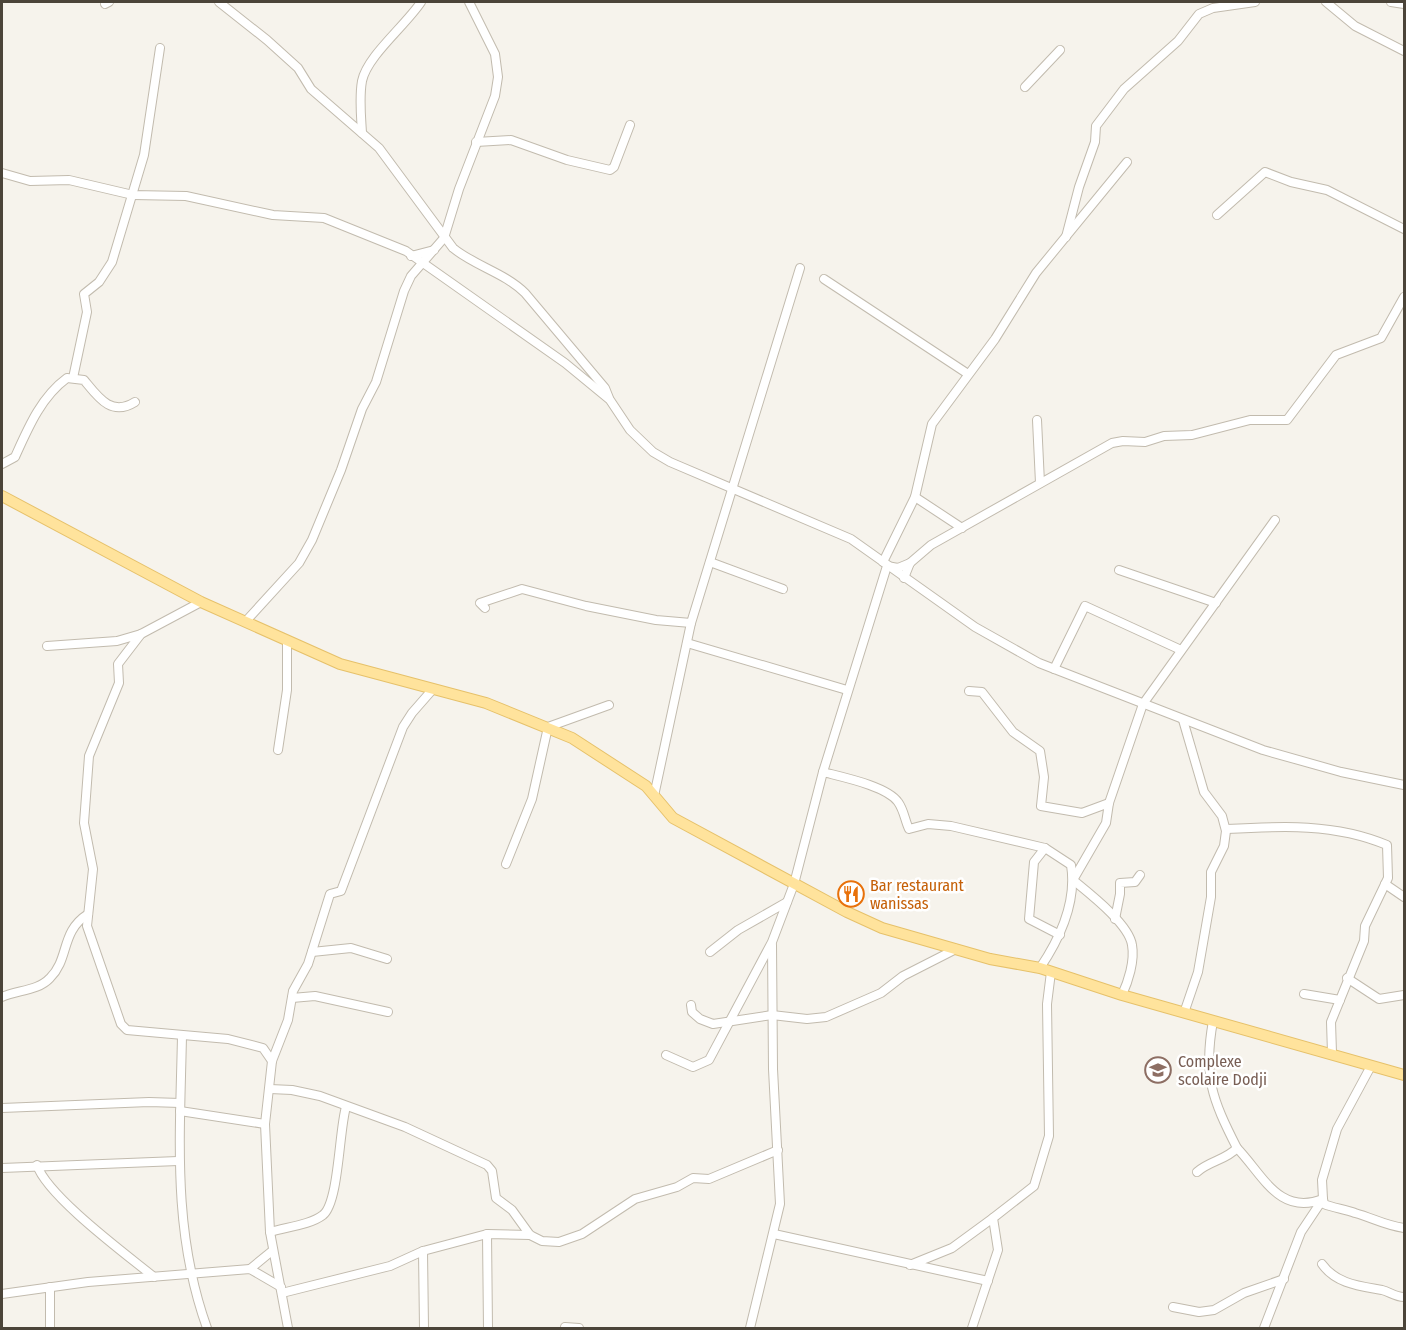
<svg xmlns="http://www.w3.org/2000/svg" width="1406" height="1330" font-family="'Fira Sans Condensed',sans-serif">
<rect width="100%" height="100%" fill="#f6f3ec"/>
<g fill="none" stroke-linecap="round" stroke-linejoin="round">
<!-- minor casing -->
<g stroke="#c2bbae" stroke-width="10">
<g id="minor">
<path d="M219,2L267,40L298,68L311,89L379,148L453,248C475,266 505,273 525,293L605,388L609,398"/>
<polyline points="1326,2 1355,26 1404,51"/>
<polyline points="1391,2 1404,4"/>
<polyline points="105,4 109,2"/>
<polyline points="1025,87 1060,50"/>
<path d="M362,133C361,115 359,98 362,81C367,56 406,25 421,2"/>
<polyline points="476,142 511,140 567,160 610,170 614,167 630,125"/>
<polyline points="2,173 30,181 69,180 133,195 186,196 273,215 324,218 406,251 565,363 610,400 630,430 653,452 670,462 851,539 975,627 1039,663 1263,750 1341,772 1404,785"/>
<polyline points="1217,215 1265,172 1291,182 1327,190 1404,229"/>
<polyline points="1066,237 1079,187 1095,142 1096,126 1124,89 1178,41 1199,14 1213,8 1255,2"/>
<polyline points="411,256 434,250"/>
<polyline points="824,279 968,374"/>
<polyline points="73,378 87,312 84,294 99,282 112,262 144,155 160,48"/>
<polyline points="1037,420 1040,483"/>
<path d="M2,464L15,457C28,428 41,397 67,378L84,380C98,397 111,417 135,402"/>
<polyline points="915,497 962,528"/>
<polyline points="710,562 783,589"/>
<polyline points="883,562 915,497 932,424 995,339 1036,273 1127,162"/>
<polyline points="1119,570 1216,603"/>
<polyline points="904,578 910,563 931,545 1112,443 1123,441 1145,442 1164,436 1192,435 1250,420 1287,420 1336,355 1381,338 1404,297"/>
<polyline points="485,608 480,603 522,589 586,606 656,620 691,623"/>
<polyline points="246,621 299,563 312,540 341,470 362,409 376,382 404,291 411,276 444,238 459,189 495,96 498,77 495,54 469,2"/>
<polyline points="141,634 118,664 119,683 89,756 84,823 93,869 87,926 121,1024 127,1030 228,1039 263,1048 272,1061"/>
<polyline points="687,643 847,690"/>
<polyline points="47,646 117,641 141,634 201,602"/>
<polyline points="1054,669 1085,606 1181,650"/>
<polyline points="969,691 982,692 1013,732 1040,751 1044,777 1041,806 1082,813 1109,803"/>
<polyline points="1183,720 1204,792 1222,816 1226,831 1224,846 1211,872 1211,897 1198,972 1184,1013"/>
<polyline points="278,750 287,690 287,641"/>
<path d="M823,772C842,777 887,786 898,802C904,810 905,821 909,829L928,824L951,826L1045,848L1071,865C1077,902 1061,937 1040,968"/>
<polyline points="654,796 691,623 800,268"/>
<path d="M1226,829C1281,826 1335,823 1387,845L1388,878L1365,926L1364,941L1331,1022L1332,1053"/>
<polyline points="1045,848 1034,862 1029,919 1060,935"/>
<polyline points="506,864 532,799 548,727 609,705"/>
<polyline points="1073,880 1106,823 1109,803 1143,704 1275,520"/>
<path d="M1073,880C1090,894 1129,924 1132,945C1135,961 1128,982 1122,995"/>
<polyline points="1385,884 1404,897"/>
<polyline points="1115,919 1120,894 1120,883 1135,882 1140,875"/>
<polyline points="312,952 351,948 387,959"/>
<polyline points="710,952 738,930 787,902"/>
<polyline points="1347,978 1379,999 1404,995"/>
<polyline points="1304,994 1340,1000"/>
<path d="M2,997C17,990 38,991 50,978C70,958 60,932 88,914"/>
<polyline points="292,998 315,996 388,1012"/>
<polyline points="691,1005 692,1012 700,1019 713,1024 772,1015 807,1019 826,1017 881,993 903,976 956,949"/>
<path d="M182,1036C180,1137 172,1231 207,1328"/>
<polyline points="666,1055 693,1067 709,1060 772,942 794,884 823,772 887,566 898,568 910,563"/>
<polyline points="270,1089 292,1090 320,1096 405,1127 487,1165 492,1171 496,1198 512,1210 530,1235 542,1241 559,1242 582,1234 635,1199 677,1187 693,1178 709,1179 778,1150"/>
<polyline points="2,1108 149,1102 180,1103"/>
<polyline points="180,1111 265,1124"/>
<path d="M1237,1148C1263,1175 1279,1216 1323,1199L1324,1204C1333,1208 1345,1209 1355,1213C1373,1218 1384,1225 1404,1228"/>
<path d="M37,1165C47,1196 127,1255 154,1277"/>
<polyline points="2,1168 178,1161"/>
<path d="M1197,1172C1209,1161 1226,1160 1237,1148C1212,1099 1203,1076 1213,1021"/>
<path d="M270,1232C286,1227 310,1225 323,1215C339,1202 339,1130 346,1107"/>
<polyline points="487,1234 488,1328"/>
<polyline points="774,1234 988,1281"/>
<path d="M1322,1264C1336,1284 1360,1286 1382,1290C1390,1292 1395,1297 1404,1297"/>
<polyline points="910,1265 952,1248 993,1218"/>
<polyline points="250,1269 272,1251"/>
<polyline points="50,1287 50,1328"/>
<polyline points="282,1293 390,1266 423,1251"/>
<polyline points="2,1294 88,1282 250,1269 281,1287"/>
<polyline points="1173,1307 1199,1312 1214,1310 1244,1293 1284,1279"/>
<polyline points="565,1327 579,1328"/>
<polyline points="288,1328 270,1232 265,1124 272,1061 288,1020 293,991 308,964 330,894 341,891 403,727 412,713 433,689"/>
<polyline points="424,1328 423,1251 487,1234 530,1235"/>
<polyline points="750,1328 780,1204 773,1069 772,945"/>
<polyline points="972,1328 998,1250 993,1218 1034,1186 1049,1136 1047,1004 1051,972"/>
<polyline points="1264,1328 1301,1232 1323,1199 1322,1180 1337,1129 1371,1066"/>
</g>
</g>
<!-- major casing -->
<g stroke="#e6c16a" stroke-width="12">
<polyline id="major" points="2,496 201,602 340,664 486,703 572,738 646,786 673,818 847,912 882,928 990,959 1040,968 1122,995 1404,1075"/>
</g>
<!-- minor -->
<use href="#minor" stroke="#fff" stroke-width="8"/>
<!-- major -->
<use href="#major" stroke="#ffe39c" stroke-width="10"/>
</g>
<!-- icons -->
<defs>
<g id="restaurant-ring" transform="scale(1.35)"><circle r="9.5" fill="#fff" stroke="#e8710a" stroke-width="1.5"/><path d="M-5-6h1v4h1v-4h1v4h1v-4h1v5L-1.5 .5V6h-2V.5L-5-1ZM5-6V6H3V1.5H1.5Q1.5-4 5-6Z" fill="#e8710a"/></g>
<g id="school-ring" transform="scale(1.35)"><circle r="9.5" fill="#fff" stroke="#8d6e63" stroke-width="1.5"/><path d="M0-5L7-2L0 1L-7-2ZM-4 1L0 2.5L4 1V4Q0 6-4 4Z" fill="#8d6e63"/></g>
</defs>
<g fill-rule="evenodd">
<use href="#restaurant-ring" x="851" y="894"/>
<use href="#school-ring" x="1158" y="1070"/>
</g>
<g text-anchor="middle" stroke-width="5" stroke-linejoin="round" paint-order="stroke">
<!-- food labels -->
<g font-size="16" fill="#c56008" stroke="#fff" text-anchor="start">
<text x="870" y="891">Bar restaurant<tspan x="870" dy="18">wanissas</tspan></text>
</g>
<!-- education labels -->
<g font-size="16" fill="#785e54" stroke="#fff" text-anchor="start">
<text x="1178" y="1067">Complexe<tspan x="1178" dy="18">scolaire Dodji</tspan></text>
</g>
</g>
<!-- border -->
<rect width="1406" height="1330" fill="none" stroke="#4b4439" stroke-width="6"/>
</svg>
